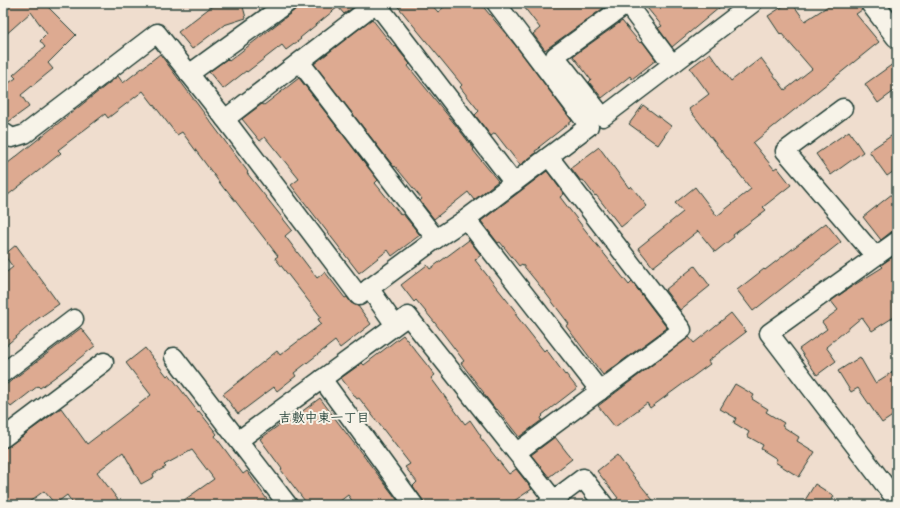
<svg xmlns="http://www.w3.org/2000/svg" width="900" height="508" font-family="Kalam,'Klee One',sans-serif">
<rect width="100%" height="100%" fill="#efddce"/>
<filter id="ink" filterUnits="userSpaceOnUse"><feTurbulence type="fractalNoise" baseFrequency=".025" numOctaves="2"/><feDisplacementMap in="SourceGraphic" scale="8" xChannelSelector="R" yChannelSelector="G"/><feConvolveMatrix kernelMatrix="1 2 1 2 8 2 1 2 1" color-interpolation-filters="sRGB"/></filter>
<g filter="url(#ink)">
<!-- building -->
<g fill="#ddaa91" stroke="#1f3d34">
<polygon points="3,3 44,3 76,35 48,63 53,69 21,95 29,107 7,123 3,122 3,87 16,78 13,75 45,47 40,41 47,34 31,12 3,37"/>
<polygon points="216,3 242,3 246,18 224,25 192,49 178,32"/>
<polygon points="304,3 359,3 344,14 338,7 300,38 301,39 286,50 282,45 247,72 246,71 223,89 209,72 227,59 229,61"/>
<polygon points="395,3 430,3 438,12 449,3 480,3 516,46 572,121 539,147 540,148 535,151 536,153 520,165 495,133 491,136 475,115 479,111 460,87 462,85"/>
<polygon points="521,3 608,3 609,4 545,50 533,34 540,28"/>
<polygon points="643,3 725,3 672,47 658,28 662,26"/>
<polygon points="788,3 792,3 805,21 833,3 860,3 862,10 856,14 879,42 753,143 774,169 777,167 791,185 763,207 766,210 733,235 734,237 715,252 698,231 653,267 638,248 683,212 675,203 695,187 717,216 751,189 689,109 709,94 690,68 710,53 731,81 761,58 785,90 812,69 781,33 780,34 768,16"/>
<polygon points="372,19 394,47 396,46 400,52 410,64 408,66 458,128 474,149 473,150 498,181 474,200 468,192 434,219 420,201 422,199 395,166 394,167 314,64"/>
<polygon points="622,21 640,43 642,41 656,60 632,79 630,76 602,98 589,82 591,80 573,56"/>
<polygon points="160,54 248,172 247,173 292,230 285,236 317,278 325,272 345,298 347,297 351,303 358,306 371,324 340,348 335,341 294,373 296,376 277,391 274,387 238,414 223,394 277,351 280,355 321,324 318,319 321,317 275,258 278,256 226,189 225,190 182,132 177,135 143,91 108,118 105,114 58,150 61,153 3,199 3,167 118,76 123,83"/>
<polygon points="897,61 897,89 878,103 865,84"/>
<polygon points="299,78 378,180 375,183 401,215 403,214 420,235 392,256 388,250 359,273 291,185 299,179 265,137 260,141 242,119 262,104 264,105"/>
<polygon points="643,105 671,126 658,145 629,124"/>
<polygon points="849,131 863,152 831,175 816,154"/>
<polygon points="897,132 897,169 887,176 869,151"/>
<polygon points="599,147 629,188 631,186 647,206 621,227 596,195 595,196 583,180 581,181 571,168"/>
<polygon points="547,171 564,194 560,197 586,231 629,285 632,282 667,328 603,375 566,326 569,324 544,291 522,264 519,266 500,242 498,243 481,221"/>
<polygon points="897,190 897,231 891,232 881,240 863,217"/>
<polygon points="826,223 841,242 753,311 737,290 764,269 765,270"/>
<polygon points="469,240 481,255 475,260 517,313 515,314 544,351 546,349 565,375 566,374 577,388 542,415 543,416 541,418 542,420 519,437 497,409 496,410 483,393 484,393 461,363 464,361 435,323 416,300 414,302 401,285 427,265 430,269"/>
<polygon points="16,245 59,304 36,320 3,348 3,275 13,267 4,255"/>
<polygon points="897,254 897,315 872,331 862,317 826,347 836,361 817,375 799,349 827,329 822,322 838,310 831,301 851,287 883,267 881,265"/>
<polygon points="695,266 710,286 680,310 665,290"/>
<polygon points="731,313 746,332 708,361 710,364 650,408 647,403 615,427 598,406 689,337 694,343"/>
<polygon points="81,328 95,346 62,372 40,388 38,386 11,407 3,397 3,387"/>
<polygon points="403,335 435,375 431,378 465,424 470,420 481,436 480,437 509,474 516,469 532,489 508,505 424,505 422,499 413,486 417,482 405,467 410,464 359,398 357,399 341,378 362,363 364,365"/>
<polygon points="145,348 167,376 169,374 198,412 199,411 217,434 215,436 243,474 247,471 271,505 177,505 214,479 192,450 164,465 166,467 153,474 154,477 141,484 123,452 97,472 122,505 74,505 67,495 55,504 44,491 25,505 3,505 3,448 9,446 61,408 87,444 151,395 126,363"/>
<polygon points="860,357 875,383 897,369 897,413 882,423 858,388 851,392 838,371"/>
<polygon points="735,384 754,395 752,399 768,409 766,412 784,423 782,426 799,437 797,441 815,452 799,477 775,462 777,459 761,449 763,445 747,436 749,432 734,423 736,418 720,409"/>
<polygon points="320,398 337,421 401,505 355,505 348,495 335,505 308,505 281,470 282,469 260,439 282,423 284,425"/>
<polygon points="555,437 572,459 549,477 531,455"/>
<polygon points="617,455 630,472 657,505 614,505 614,501 618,498 597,471"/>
<polygon points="815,484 834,496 829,505 802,505"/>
</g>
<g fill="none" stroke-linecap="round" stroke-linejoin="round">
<!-- street casing -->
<g stroke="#1f3d34" stroke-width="21">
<g id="street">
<polyline points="376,3 514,183"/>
<polyline points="300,62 436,239"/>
<polyline points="672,64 627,4 555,56 603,117 753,3"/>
<polyline points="189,74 287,3"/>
<polyline points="843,108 785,151 875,256"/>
<polyline points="225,119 376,3"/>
<polyline points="3,132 12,138 25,134 157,33 225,119 359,296 436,239 466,219 589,126 496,3"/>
<polyline points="466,219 600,391"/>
<polyline points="897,241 769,333 897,501"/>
<polyline points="369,288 395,325"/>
<polyline points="174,357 288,505"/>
<polyline points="3,373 74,319"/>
<polyline points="322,379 414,505"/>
<polyline points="3,438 104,362"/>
<polyline points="239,440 408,316 554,500"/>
<polyline points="517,452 682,330 549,157"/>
<polyline points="547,505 583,478 604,505"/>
</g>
</g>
<!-- secondary casing -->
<g stroke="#1f3d34" stroke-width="25">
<polyline id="secondary" points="872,3 897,36"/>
</g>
<!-- street -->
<use href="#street" stroke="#f7f3e8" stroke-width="18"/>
<!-- secondary -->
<use href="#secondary" stroke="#f7f3e8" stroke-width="22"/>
</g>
</g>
<g text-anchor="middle" stroke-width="4" stroke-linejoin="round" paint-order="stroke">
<!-- neighbourhood labels -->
<g font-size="13" font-weight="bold" fill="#1f3d34" stroke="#f7f3e8">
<text x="324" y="422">吉敷中東一丁目</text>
</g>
</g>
<!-- margin -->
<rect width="900" height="508" fill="none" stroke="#f7f3e8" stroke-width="16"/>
<rect x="8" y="8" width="884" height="492" fill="none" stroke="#1f3d34" stroke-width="1.5" filter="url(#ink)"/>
</svg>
